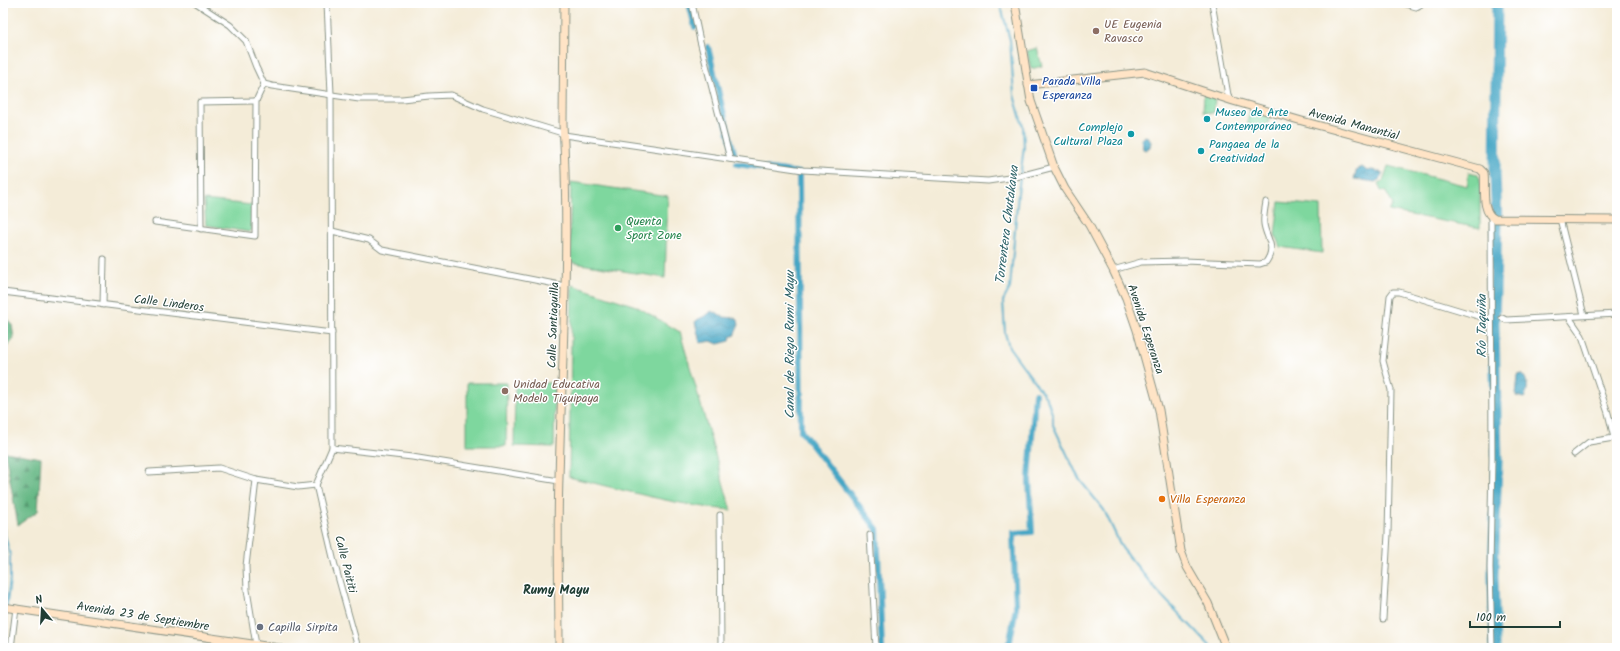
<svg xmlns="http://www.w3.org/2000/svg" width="1620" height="651" font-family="Kalam,sans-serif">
<defs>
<pattern id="forest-firs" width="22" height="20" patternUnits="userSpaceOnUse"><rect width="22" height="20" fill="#66b885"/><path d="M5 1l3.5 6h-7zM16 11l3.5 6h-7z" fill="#53976e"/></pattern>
<pattern id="water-waves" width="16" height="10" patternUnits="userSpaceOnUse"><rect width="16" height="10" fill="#45a6c5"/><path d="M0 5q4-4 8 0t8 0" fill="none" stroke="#3988a1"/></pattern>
</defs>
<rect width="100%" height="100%" fill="#fff"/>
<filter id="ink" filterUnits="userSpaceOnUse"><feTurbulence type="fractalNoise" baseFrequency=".025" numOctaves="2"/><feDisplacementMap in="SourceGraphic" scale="8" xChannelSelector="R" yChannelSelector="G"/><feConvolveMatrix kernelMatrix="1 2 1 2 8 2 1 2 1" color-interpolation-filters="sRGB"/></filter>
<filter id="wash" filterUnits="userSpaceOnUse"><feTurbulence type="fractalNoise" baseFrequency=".012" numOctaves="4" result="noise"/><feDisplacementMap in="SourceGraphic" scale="16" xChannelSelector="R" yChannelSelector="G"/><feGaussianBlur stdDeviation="0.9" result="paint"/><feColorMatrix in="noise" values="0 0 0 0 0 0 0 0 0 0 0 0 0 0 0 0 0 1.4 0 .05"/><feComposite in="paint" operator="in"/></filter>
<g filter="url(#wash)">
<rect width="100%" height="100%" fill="#f4ecd8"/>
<!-- green -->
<g fill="#7ed79e" stroke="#4e8a69">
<polygon points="1037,48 1042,66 1031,69 1027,51"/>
<polygon points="1204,94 1215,97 1214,113 1203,112"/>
<polygon points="1250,110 1270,116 1266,130 1255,128 1254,126 1250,125 1247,122"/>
<polygon points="1388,166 1467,186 1469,172 1477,174 1480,179 1480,228 1389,211 1393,205 1386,192 1381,191 1378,183 1383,181"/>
<polygon points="571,182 668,196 665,278 569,262"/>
<polygon points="204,200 252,205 252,230 249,232 206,225"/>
<polygon points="1279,202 1321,206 1322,253 1280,247 1275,235"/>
<path d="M572,285L636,306L680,332L731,510C678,506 620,489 569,477Z"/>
<polygon points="467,383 507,383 506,446 467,446"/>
<polygon points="515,383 555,383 554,447 514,446"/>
</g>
<!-- forest -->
<g fill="url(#forest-firs)" stroke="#427a5c">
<polygon points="3,314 12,325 14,339 6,348 7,362 3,362"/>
<polygon points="5,452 41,458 38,511 18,525"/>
</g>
<!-- water -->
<g fill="url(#water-waves)" stroke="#32727c">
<polygon points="1145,136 1148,137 1151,142 1150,147 1146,150 1143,149 1141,139"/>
<polygon points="1362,167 1367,171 1372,170 1383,173 1380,179 1375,182 1354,179 1357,169"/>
<path d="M711,311L715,313L716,312L723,317L736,318L738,320L739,325L734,336H731L730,341L718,344L711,341L700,343L695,322C699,317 707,317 711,311Z"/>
<path d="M1522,374C1528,379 1529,392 1524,398L1516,396L1518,375Z"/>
</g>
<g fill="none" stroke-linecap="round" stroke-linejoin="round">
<!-- stream -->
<g stroke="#45a6c5" stroke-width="2">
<polyline points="1000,3 1010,40 1014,95 1023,126 1024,147 1018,193 1010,288 1003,301 1005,333 1009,347 1047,399 1053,416 1053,425 1079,479 1104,510 1122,548 1158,592 1212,648"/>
<polyline points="3,528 10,555 10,579 5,617 3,621"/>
</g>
<!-- canal -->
<g stroke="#45a6c5" stroke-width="6">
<polyline points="689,3 695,27"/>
<polyline points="708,47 721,103 734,153"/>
<polyline points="737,164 799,173 801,431 877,529 882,648"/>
<polyline points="1005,648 1010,641 1016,607 1013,533 1032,532 1029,480 1035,394"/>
</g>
<!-- river -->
<polyline stroke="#45a6c5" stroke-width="11" points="1495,648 1493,576 1497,461 1494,323 1497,222 1495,174 1497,3"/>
</g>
</g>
<g filter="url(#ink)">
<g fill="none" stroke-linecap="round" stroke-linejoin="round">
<!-- street casing -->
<g stroke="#8a9486" stroke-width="7">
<g id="street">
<polyline points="196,3 230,25 246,41 256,67 264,84 272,86 359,99 402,99 429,96 451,95 483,109 559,132 564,135 803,170 988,181 1016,177 1054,167"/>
<polyline points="692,3 700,41 730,159"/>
<polyline points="1212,3 1228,95 1232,100"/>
<polyline points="1403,3 1416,7 1420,5 1421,3"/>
<polyline points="1491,217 1492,459 1490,568 1492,648"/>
<polyline points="1560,219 1584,315"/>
<polyline points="155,222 255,236 256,101 264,84"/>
<polyline points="201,229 200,102 256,101"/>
<polyline points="332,231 369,240 382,250 565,286"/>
<path d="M1113,270L1141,262L1184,261L1260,264L1266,262C1277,246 1266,239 1264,224C1263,217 1265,208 1266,202"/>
<polyline points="3,292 332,333"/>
<polyline points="103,305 104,259"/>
<polyline points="1569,317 1582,336 1608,413 1614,438 1589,442 1574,454"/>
<polyline points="1502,318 1506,320 1617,314"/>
<polyline points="332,448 412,457 559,481"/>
<polyline points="149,472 219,468 256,480 298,487 316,485"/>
<polyline points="316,485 332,448 331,94 327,3"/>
<polyline points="316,485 334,562 358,648"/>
<polyline points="720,515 721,648"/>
<polyline points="870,535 876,648"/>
<polyline points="1383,619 1388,534 1391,390 1383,361 1390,296 1393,292 1399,292 1491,320"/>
<polyline points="256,645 247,590 246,566 256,480"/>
<polyline points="11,648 16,608"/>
</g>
</g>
<!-- secondary casing -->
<g stroke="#8a9486" stroke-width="9">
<g id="secondary">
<polyline points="1015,3 1031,101 1054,167 1065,189 1089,225 1113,270 1126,298 1137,330 1159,410 1181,551 1187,567 1208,603 1226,648"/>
<path d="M1028,85L1145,72L1233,101L1302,121L1480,169L1484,173C1486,186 1480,212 1495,219L1617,220"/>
<polyline points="3,607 279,648"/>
<path d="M559,648C559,592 557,535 559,478C562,360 570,242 563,124L564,3"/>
</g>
</g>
<!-- street -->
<use href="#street" stroke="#fff" stroke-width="5"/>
<!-- secondary -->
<use href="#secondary" stroke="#ffe4c6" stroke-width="7"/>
</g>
</g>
<!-- markers -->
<g fill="#8d6e63" stroke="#fff" stroke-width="1.5">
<circle cx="1096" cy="31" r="4"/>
<circle cx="505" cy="391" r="4"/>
</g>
<rect fill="#1a4fb4" stroke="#fff" stroke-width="1.5" x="1030" y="84" width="8" height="8" rx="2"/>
<g fill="#0f9aa8" stroke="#fff" stroke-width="1.5">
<circle cx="1207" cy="119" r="4"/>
<circle cx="1131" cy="134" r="4"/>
<circle cx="1201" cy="151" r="4"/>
</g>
<circle fill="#2e9e5b" stroke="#fff" stroke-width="1.5" cx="618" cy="228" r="4"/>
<circle fill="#e8710a" stroke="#fff" stroke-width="1.5" cx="1162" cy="499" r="4"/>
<circle fill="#6b7280" stroke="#fff" stroke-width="1.5" cx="260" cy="627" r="4"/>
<g text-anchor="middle" stroke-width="3" stroke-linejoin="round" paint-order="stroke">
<!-- education labels -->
<g font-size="12" fill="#785e54" stroke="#fff" text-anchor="start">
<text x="1104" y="28">UE Eugenia<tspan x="1104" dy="14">Ravasco</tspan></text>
<text x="513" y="388">Unidad Educativa<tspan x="513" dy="14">Modelo Tiquipaya</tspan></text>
</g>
<!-- transit labels -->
<g font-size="12" fill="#164399" stroke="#fff" text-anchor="start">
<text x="1042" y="85">Parada Villa<tspan x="1042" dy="14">Esperanza</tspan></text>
</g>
<!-- culture labels -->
<g font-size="12" fill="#0d838f" stroke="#fff" text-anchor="start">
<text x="1215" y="116">Museo de Arte<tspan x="1215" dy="14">Contemporáneo</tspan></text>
<text x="1123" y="131" text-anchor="end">Complejo<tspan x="1123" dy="14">Cultural Plaza</tspan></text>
<text x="1209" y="148">Pangaea de la<tspan x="1209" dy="14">Creatividad</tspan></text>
</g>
<!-- street labels -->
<g font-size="12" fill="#1f3d34" stroke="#fff">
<text transform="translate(1354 124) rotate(15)" y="4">Avenida Manantial</text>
<text transform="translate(169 303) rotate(7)" y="4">Calle Linderos</text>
<text transform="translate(553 325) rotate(-88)" y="4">Calle Santiaguilla</text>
<text transform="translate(1146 329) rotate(72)" y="4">Avenida Esperanza</text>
<text transform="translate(346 564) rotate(76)" y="4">Calle Paititi</text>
<text transform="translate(143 616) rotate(9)" y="4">Avenida 23 de Septiembre</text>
</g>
<!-- leisure labels -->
<g font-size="12" fill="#27864d" stroke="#fff" text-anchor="start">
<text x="626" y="225">Quenta<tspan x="626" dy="14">Sport Zone</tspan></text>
</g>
<!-- food labels -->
<g font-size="12" fill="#c56008" stroke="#fff" text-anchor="start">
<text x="1170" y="503">Villa Esperanza</text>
</g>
<!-- worship labels -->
<g font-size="12" fill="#5b616d" stroke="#fff" text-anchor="start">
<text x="268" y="631">Capilla Sirpita</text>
</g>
<!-- water labels -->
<g font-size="13" font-style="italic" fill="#2c6267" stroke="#fff">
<text transform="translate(1006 225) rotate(-83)" y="5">Torrentera Chutakawa</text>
<text transform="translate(1481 326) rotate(-90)" y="5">Río Taquiña</text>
<text transform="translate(789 345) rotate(-90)" y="5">Canal de Riego Rumi Mayu</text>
</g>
<!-- neighbourhood labels -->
<g font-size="13" font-weight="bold" fill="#1f3d34" stroke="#fff">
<text x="556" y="594">Rumy Mayu</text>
</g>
</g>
<!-- margin -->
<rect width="1620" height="651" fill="none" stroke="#fff" stroke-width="16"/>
<!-- north arrow -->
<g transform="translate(42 609) rotate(342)" stroke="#ffffff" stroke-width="3" paint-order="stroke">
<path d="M0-3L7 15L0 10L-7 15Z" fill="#1f3d34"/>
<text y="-6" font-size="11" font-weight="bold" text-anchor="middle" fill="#1f3d34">N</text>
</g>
<!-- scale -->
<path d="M1470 621v6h90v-6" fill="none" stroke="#1f3d34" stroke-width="2"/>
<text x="1476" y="621" font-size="12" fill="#1f3d34" stroke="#ffffff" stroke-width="3" paint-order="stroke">100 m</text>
</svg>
